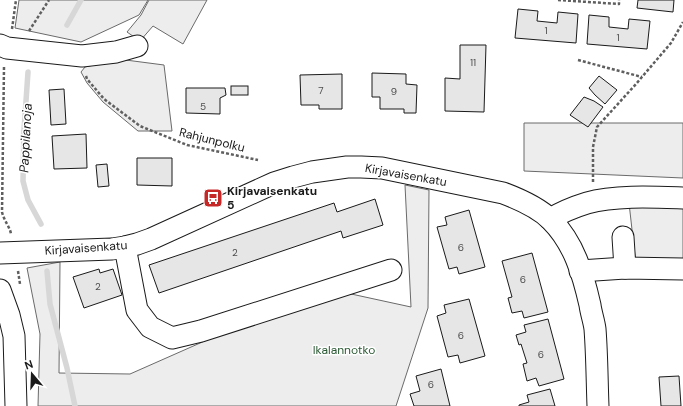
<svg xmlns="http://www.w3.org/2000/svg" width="683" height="406" font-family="'DM Sans',sans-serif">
<rect width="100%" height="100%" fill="#fff"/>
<!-- built -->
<g fill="#ededed" stroke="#6a6a6a">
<polygon points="19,0 148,0 139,15 81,42 15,28"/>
<polygon points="149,0 207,0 183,44 153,26 140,41 127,32 141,15"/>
<polygon points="118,59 164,65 172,131 138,131 103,102 87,83 81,72 85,67"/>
<polygon points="524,123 683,123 683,178 524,171"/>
<polygon points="405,185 429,190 428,308 396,406 38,406 40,334 27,268 60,262 59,373 130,374 268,313 342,292 411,307"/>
<polygon points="629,203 683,203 683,265 636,265"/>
</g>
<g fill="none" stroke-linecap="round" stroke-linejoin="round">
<!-- stream -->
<g stroke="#d7d7d7" stroke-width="5.5">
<polyline points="67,25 81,0"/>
<polyline points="28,72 24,130 23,181 28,200 41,224"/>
<polyline points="47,271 50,304 67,368 75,406"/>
</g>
</g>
<!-- building -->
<g fill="#e6e6e6" stroke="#1a1a1a">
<polygon points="638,0 674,0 673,12 637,8"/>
<polygon points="518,9 538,11 537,21 557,23 558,12 578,14 576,43 515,38"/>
<polygon points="589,15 609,17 609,27 628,29 629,19 650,21 647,49 587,44"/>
<polygon points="460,45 486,45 484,112 445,111 445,78 460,79"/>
<polygon points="372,73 406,74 406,84 417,85 416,113 404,113 404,109 380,109 380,97 372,97"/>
<polygon points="342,74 342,109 319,109 319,105 301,105 300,75"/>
<polygon points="599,76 617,90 605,104 595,95 589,88"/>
<rect x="231" y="86" width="17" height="9"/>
<polygon points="186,88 225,88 226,95 220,98 220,114 186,113"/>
<polygon points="64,89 66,124 51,125 49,90"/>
<polygon points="584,97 594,101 603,107 588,127 570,115"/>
<polygon points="86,134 87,168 54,169 52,136"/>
<polygon points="137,158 172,158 172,186 137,185"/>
<polygon points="107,164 109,186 98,187 96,165"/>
<polygon points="375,199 383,225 343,238 341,231 159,293 149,265 334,203 337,212"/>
<polygon points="469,210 485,267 459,274 457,267 449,269 437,227 447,225 445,217"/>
<polygon points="532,253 548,312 524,318 522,311 512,313 508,298 512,297 502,261"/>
<polygon points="99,269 100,273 113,269 122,295 84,308 73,277"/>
<polygon points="469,299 485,356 460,363 458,355 448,357 437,316 446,313 444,305"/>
<polygon points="548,319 564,379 539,386 536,378 527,381 523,364 527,363 521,344 519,345 516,335 526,332 524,325"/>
<polygon points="441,369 450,406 414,406 410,394 420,391 416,376"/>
<polygon points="679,376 681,406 661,406 659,377"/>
<polygon points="550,389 555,406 519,406 519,405 529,402 527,395"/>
</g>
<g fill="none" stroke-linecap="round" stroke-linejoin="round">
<!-- minor casing -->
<g stroke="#1a1a1a" stroke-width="23">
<g id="minor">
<polyline points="0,45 7,48 82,56 116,52 137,46"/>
<path d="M550,219C562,212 574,207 587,203C615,195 654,197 683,198"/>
<polyline points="623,237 625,268"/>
<polyline points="125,247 137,310 150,327 172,338 201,331 391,270"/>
<path d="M0,253L112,249L125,247L137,244L151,239L274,183L293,177L312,172L347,167H361L382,168L503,193C519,199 538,207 551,220C574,243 583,274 590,305C591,313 594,321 595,329C597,355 597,380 598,406"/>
<polyline points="580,271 625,268 683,269"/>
<polyline points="0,290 9,315 14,336 16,406"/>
</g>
</g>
<!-- path -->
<g stroke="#5f5f5f" stroke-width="2.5" stroke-dasharray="3 2" stroke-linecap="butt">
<polyline points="558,0 619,4 619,0"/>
<polyline points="12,29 16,0"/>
<polyline points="29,31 49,0"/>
<polyline points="578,60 642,77"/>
<path d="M4,67L2,212C4,221 10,227 11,234"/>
<polyline points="86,76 87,79 104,99 140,126 187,145 258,160"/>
<polyline points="593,182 593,147 597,127 636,84 671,43 683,22"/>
<polyline points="18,271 20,284"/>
</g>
<!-- minor -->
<use href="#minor" stroke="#fff" stroke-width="21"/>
</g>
<!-- icons -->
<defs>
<g id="bus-square" transform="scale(1)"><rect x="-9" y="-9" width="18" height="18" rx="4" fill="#c62828" stroke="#fff"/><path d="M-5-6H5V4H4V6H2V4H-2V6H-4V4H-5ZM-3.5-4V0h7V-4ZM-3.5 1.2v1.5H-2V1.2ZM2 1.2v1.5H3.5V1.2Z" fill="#fff"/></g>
</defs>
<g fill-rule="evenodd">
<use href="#bus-square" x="213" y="198"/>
</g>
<g text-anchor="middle" stroke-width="3" stroke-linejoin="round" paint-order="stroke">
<!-- number labels -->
<g font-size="10" fill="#4d4d4d">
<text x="546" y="34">1</text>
<text x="618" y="41">1</text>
<text x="473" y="66">11</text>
<text x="321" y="94">7</text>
<text x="394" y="95">9</text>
<text x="203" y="110">5</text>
<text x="461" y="251">6</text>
<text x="235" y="256">2</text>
<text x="523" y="283">6</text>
<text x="98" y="290">2</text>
<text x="461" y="339">6</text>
<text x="541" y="358">6</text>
<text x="431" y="388">6</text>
</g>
<!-- street labels -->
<g font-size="12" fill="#1a1a1a" stroke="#fff">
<text transform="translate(212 140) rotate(14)" y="4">Rahjunpolku</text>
<text transform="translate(406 175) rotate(10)" y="4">Kirjavaisenkatu</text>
<text transform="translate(86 248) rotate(-4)" y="4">Kirjavaisenkatu</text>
</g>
<!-- poi labels -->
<g font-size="12" font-weight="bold" fill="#1a1a1a" stroke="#fff" text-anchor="start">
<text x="227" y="195">Kirjavaisenkatu<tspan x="227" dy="14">5</tspan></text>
</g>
<!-- park labels -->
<g font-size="12" fill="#2b5a34" stroke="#fff">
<text x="344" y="354">Ikalannotko</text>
</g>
<!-- water labels -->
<g font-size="13" font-style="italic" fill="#1a1a1a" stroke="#fff">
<text transform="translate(25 138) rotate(-87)" y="5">Pappilanoja</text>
</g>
</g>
<!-- north arrow -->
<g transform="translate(32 374) rotate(341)" stroke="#ffffff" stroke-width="3" paint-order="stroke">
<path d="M0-3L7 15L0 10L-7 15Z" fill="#1a1a1a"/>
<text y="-6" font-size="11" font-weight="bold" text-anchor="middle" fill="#1a1a1a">N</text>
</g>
</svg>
